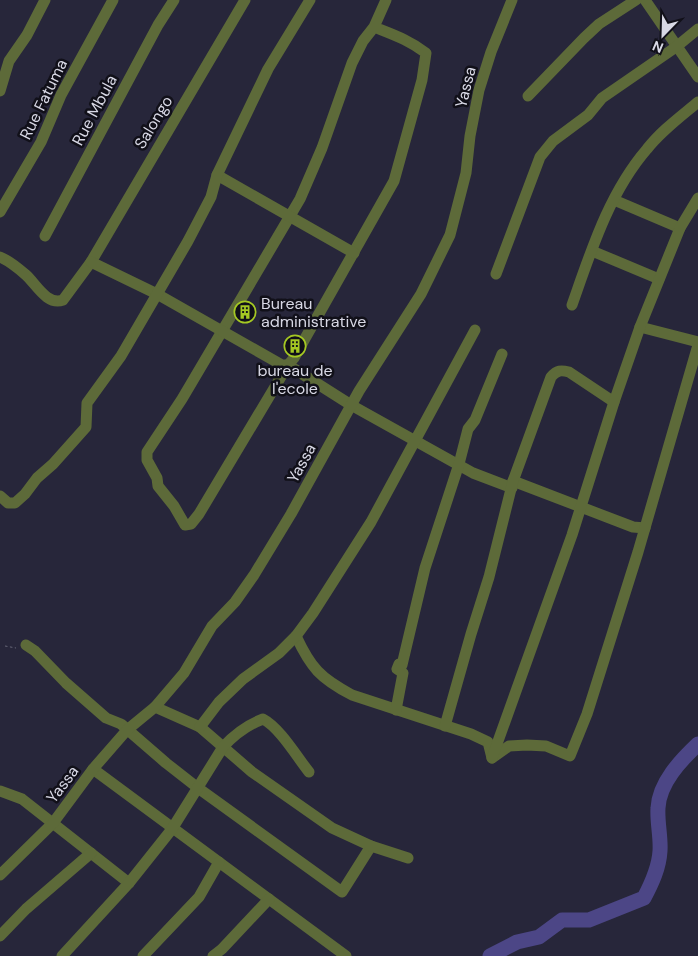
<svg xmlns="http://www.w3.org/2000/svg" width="698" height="956" font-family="'DM Sans',sans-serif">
<rect width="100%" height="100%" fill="#27263a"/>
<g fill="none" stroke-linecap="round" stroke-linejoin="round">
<!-- river -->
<path stroke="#4c4686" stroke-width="15" d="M490,956L517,942L539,937L562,920H589L644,898C652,883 659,868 660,851C661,837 657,822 658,808C659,783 681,760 698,744"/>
<!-- path -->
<polyline stroke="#667" stroke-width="1" stroke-dasharray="2.5 2.5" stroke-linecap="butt" points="5,646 16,648"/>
<!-- minor -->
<g stroke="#5d6a39" stroke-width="11">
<polyline points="645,0 698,77"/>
<path d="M374,27C394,35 409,40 426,53L422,80L394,181L294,358L288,365L199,514L191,524L185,525L174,506L158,486L157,478L147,460V452L182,399L300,199L322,148L352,63L363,41L374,27L386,0"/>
<polyline points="0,91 9,61 27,35 45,0"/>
<polyline points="528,96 584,38 599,24 636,0"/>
<polyline points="217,175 354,253"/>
<polyline points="614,200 680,228"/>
<polyline points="0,212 41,142 61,95 113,0"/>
<polyline points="45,236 158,25 174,0"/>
<polyline points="592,251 659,279"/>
<path d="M0,257C10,261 18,268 26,275C36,284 47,306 63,300L91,262L245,0"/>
<polyline points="91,262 157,294 282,365 288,365 351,405 473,473 512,488"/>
<polyline points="496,274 540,157 553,141 588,115 602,98 676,47 698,29"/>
<path d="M572,305C591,251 609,193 647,149C661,131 680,117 698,102"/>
<polyline points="640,327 698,342"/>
<polyline points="513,481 633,527 645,528"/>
<polyline points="0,496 8,503 15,503 25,494 37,478 53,464 86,427 87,403 121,356 188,241 211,197 217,175 268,69 310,0"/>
<path d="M296,636C311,668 320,678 352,695L471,734L488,742L492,758L509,746L527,745L546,746L570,756L587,714L638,552L698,345"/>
<polyline points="26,645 35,651 66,683 106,718 121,724 166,763 198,788 342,892 371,846"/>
<polyline points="155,707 200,727 252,772 332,828 371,846 408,858"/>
<polyline points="396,710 403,673 397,669 399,664 402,665 425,568 459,464 468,429 475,420 502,354"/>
<path d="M445,726L471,634L489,577L513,481L551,377C557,370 561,370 569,372L614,402"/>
<polyline points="200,727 219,702 243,679 279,653 296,636 313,613 371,522 475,330"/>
<polyline points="492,758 572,535 614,402 640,327 680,228 698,198"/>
<polyline points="93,769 346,956"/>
<polyline points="0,791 22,799 129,883"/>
<polyline points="0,875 53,823 93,769 127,730 155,707 184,673 212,626 235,602 254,575 291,514 359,391 421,294 450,235 466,173 470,136 479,90 491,52 512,0"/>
<polyline points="0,936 26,909 91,853"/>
<path d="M62,956L129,883L172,829L223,747C234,735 247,725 263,719C280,728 297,757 309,772"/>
<polyline points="143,956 199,897 219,862"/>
<polyline points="213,956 222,949 269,899"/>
</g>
</g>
<!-- icons -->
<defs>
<g id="building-ring" transform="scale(1.125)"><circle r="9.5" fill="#111019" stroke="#a5c823" stroke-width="1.5"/><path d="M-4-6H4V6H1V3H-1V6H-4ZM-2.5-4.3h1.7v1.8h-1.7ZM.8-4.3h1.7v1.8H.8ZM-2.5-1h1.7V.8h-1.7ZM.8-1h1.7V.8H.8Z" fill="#a5c823"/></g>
</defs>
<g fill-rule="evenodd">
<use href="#building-ring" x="245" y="312"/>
<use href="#building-ring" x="295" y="346"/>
</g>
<g text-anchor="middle" stroke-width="5" stroke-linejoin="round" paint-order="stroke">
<!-- street labels -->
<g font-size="16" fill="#d8d8e5" stroke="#111019">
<text transform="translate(465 87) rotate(-76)" y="6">Yassa</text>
<text transform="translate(43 99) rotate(-64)" y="6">Rue Fatuma</text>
<text transform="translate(94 110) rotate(-62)" y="6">Rue Mbula</text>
<text transform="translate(153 122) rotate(-59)" y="6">Salongo</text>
<text transform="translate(301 463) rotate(-61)" y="6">Yassa</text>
<text transform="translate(62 784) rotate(-53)" y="6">Yassa</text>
</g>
<!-- poi labels -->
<g font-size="16" fill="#d8d8e5" stroke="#111019" text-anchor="start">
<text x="261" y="309">Bureau<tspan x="261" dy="18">administrative</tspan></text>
<text x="295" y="376" text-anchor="middle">bureau de<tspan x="295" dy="18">l'ecole</tspan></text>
</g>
</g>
<!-- north arrow -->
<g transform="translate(663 35) rotate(203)" stroke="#111019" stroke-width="4" paint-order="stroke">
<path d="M0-4L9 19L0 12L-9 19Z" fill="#d8d8e5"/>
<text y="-8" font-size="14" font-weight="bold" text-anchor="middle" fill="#d8d8e5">N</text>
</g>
</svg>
